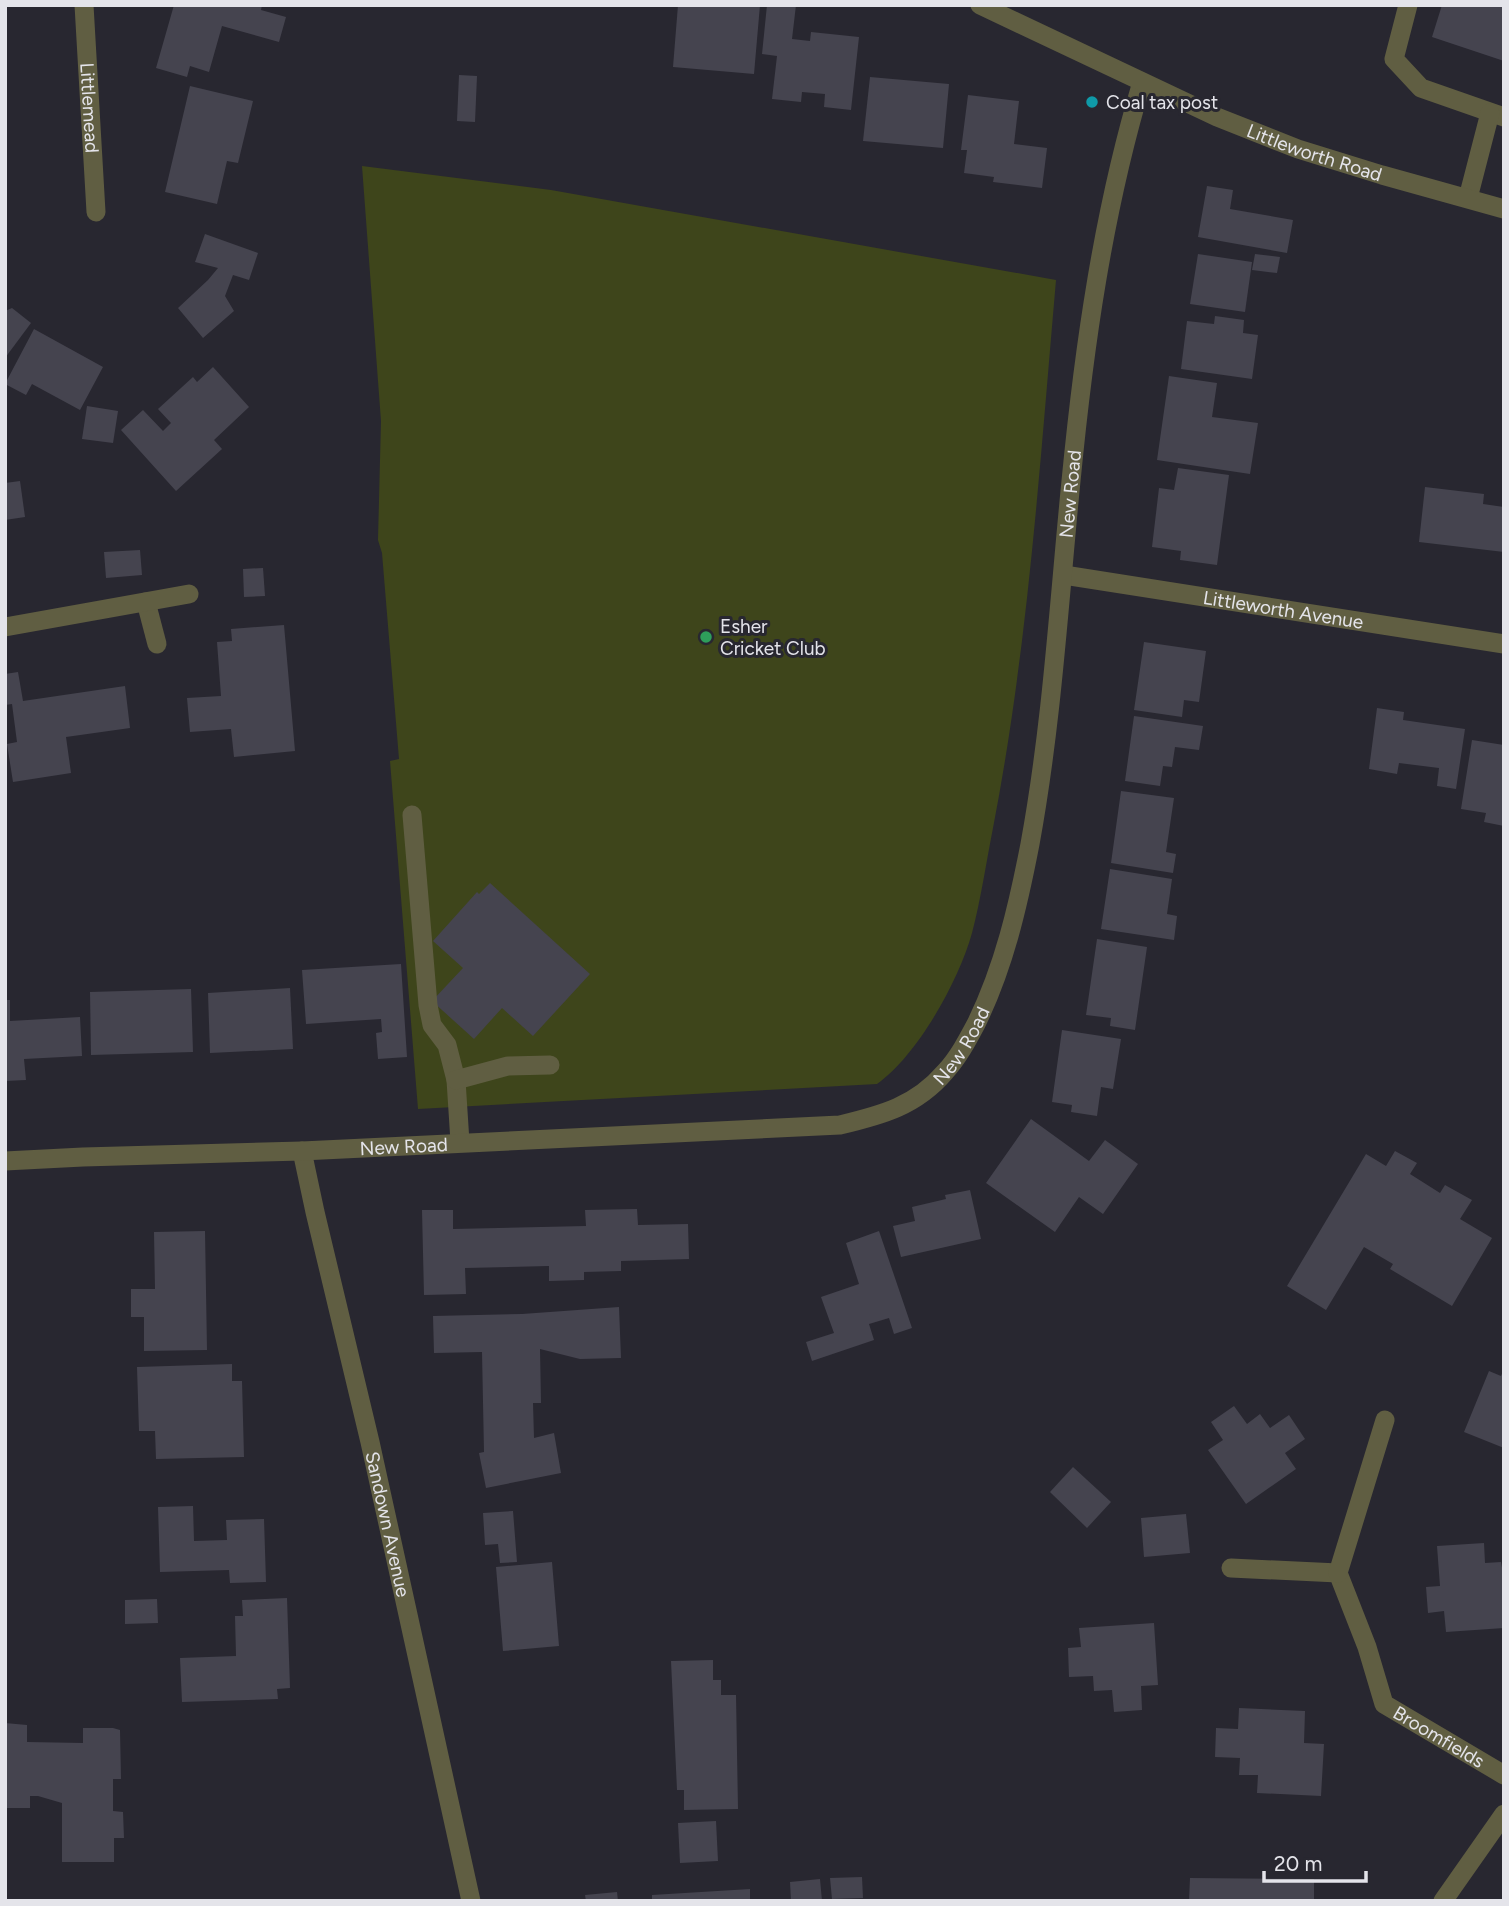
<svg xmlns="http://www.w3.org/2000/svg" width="1509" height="1906" font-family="Figtree,sans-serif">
<rect width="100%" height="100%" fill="#282730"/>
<!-- green -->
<path fill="#3e451b" d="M362,166L551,190L1056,280C1040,463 1028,647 993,828C986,863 981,899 972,933C959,980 918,1055 877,1084L418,1109L390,761L399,759L382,553L378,540L381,421Z"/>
<!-- building -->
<g fill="#45444f">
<polygon points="174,5 262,5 261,10 286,17 279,42 222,26 209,72 190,66 187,77 156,68"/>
<polygon points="678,5 760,5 754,74 673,67"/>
<polygon points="767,5 796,5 792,39 810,41 811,32 859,37 851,110 824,107 825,94 802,92 801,102 772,99 777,56 762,54"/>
<polygon points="1442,5 1504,5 1504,61 1432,37"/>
<polygon points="459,75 477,76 475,122 457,121"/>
<polygon points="870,77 949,84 943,148 863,141"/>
<polygon points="190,86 253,101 238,163 227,161 217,204 165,192"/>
<polygon points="968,95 1019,101 1014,144 1047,148 1042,188 993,182 994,177 964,173 967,150 961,150"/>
<polygon points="1207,186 1233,190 1230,209 1293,220 1287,253 1198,237"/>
<polygon points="205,234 258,253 249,280 233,275 225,296 234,311 203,338 178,308 208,280 218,268 195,262"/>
<polygon points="1198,254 1252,262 1245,312 1190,304"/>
<polygon points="1255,254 1280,257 1277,273 1252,270"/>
<polygon points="12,308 31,323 5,358 5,311"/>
<polygon points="1215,316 1244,320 1243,333 1258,335 1252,379 1181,369 1187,321 1214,324"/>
<polygon points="34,329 103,367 80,410 32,384 26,395 5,384"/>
<polygon points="213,367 249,407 214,440 222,449 176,491 121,430 143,410 163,431 171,423 158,409 193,377 197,382"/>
<polygon points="1169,376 1217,383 1212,417 1258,423 1250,474 1157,460"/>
<polygon points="87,406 118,411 113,443 82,439"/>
<polygon points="1178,468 1229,475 1217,565 1180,560 1181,551 1152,547 1159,488 1174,490"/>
<polygon points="20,481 25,517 5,520 5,483"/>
<polygon points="1425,487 1484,494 1483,504 1504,507 1504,552 1419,542"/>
<polygon points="140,550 142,575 106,578 104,552"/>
<polygon points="263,568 265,596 244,597 243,569"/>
<polygon points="284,625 295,751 234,757 231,729 190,732 187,698 221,696 217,642 232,641 231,629"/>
<polygon points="1144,642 1206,651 1199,702 1184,700 1182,717 1134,710"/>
<polygon points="18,672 23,701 125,686 130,728 66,737 71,773 13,782 7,744 17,742 12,704 5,705 5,674"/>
<polygon points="1377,708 1404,712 1403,720 1465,729 1456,789 1437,786 1439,768 1399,763 1397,774 1369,769"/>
<polygon points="1134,716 1203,726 1199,750 1175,747 1172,767 1163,766 1160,786 1125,781"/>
<polygon points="1472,740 1504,745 1504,826 1484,822 1486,813 1461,809"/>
<polygon points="1121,791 1174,798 1166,852 1176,854 1173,873 1111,863"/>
<polygon points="1110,869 1172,879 1167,914 1177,916 1174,940 1101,929"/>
<polygon points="490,883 590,974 533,1036 502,1008 474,1039 432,1001 463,968 433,941 477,892 479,894"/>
<polygon points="1097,939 1147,947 1135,1030 1110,1026 1111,1018 1086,1015"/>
<polygon points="401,964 407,1057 378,1059 376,1033 382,1032 381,1019 306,1024 302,970"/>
<polygon points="290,988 293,1049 210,1053 208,993"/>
<polygon points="191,989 193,1052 91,1055 90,992"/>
<polygon points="5,1000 10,1000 10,1021 80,1017 82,1056 24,1059 26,1080 5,1081"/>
<polygon points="1062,1030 1121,1039 1113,1089 1101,1087 1097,1116 1071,1112 1072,1105 1052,1102"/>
<polygon points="1031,1119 1089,1161 1105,1140 1138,1164 1103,1214 1079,1197 1055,1232 986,1183"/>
<polygon points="1395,1151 1417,1163 1410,1174 1440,1193 1445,1185 1472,1200 1460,1219 1492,1238 1452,1306 1390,1269 1393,1264 1364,1247 1326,1310 1287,1286 1366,1154 1386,1166"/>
<polygon points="970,1190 981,1239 901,1257 893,1226 915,1221 912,1207 946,1199 945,1195"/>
<polygon points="637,1209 638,1225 688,1224 689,1259 621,1261 621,1271 584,1272 584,1280 549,1281 549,1266 465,1268 466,1294 424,1295 422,1210 453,1210 453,1229 586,1226 585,1210"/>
<polygon points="205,1231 207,1350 144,1351 144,1317 131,1317 131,1289 155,1289 154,1232"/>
<polygon points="879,1231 912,1328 894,1334 889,1318 869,1324 874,1340 812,1361 806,1342 834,1333 821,1297 859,1284 846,1243"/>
<polygon points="619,1307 621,1358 580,1359 540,1349 541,1403 533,1403 534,1438 554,1433 561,1473 486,1488 479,1453 484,1452 482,1352 434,1353 433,1316 522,1314"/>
<polygon points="232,1364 232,1381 242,1381 244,1457 156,1459 155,1431 139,1431 137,1367"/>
<polygon points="1504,1369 1504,1448 1464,1432 1489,1371 1501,1376"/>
<polygon points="1234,1406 1247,1424 1260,1414 1270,1428 1289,1415 1305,1439 1285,1453 1296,1469 1246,1504 1208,1450 1223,1440 1211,1422"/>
<polygon points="1073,1467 1111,1502 1087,1528 1050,1492"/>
<polygon points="193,1506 194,1541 227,1540 226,1520 264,1519 266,1582 230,1583 229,1570 160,1572 158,1507"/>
<polygon points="513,1511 517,1562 500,1563 498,1544 485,1545 483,1513"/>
<polygon points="1186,1514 1190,1553 1144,1557 1141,1518"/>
<polygon points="1484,1543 1485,1563 1501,1562 1504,1579 1504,1628 1446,1632 1444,1611 1428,1613 1426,1587 1440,1586 1437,1546"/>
<polygon points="552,1562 559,1646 503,1651 496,1567"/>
<polygon points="287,1598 290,1688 277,1689 278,1699 182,1702 180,1658 236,1656 235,1616 243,1616 242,1600"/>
<polygon points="157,1599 158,1623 125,1624 125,1600"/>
<polygon points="1154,1623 1158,1685 1141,1686 1142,1710 1114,1712 1112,1690 1094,1691 1093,1676 1069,1677 1068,1648 1081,1647 1079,1628"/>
<polygon points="713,1660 713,1680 721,1680 721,1695 736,1695 738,1809 684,1810 684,1790 677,1790 671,1661"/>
<polygon points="1239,1708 1305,1711 1304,1743 1324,1744 1321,1796 1257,1793 1258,1775 1239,1775 1240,1758 1215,1757 1216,1728 1238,1729"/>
<polygon points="5,1723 27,1725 27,1742 83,1743 83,1728 113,1728 120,1730 121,1779 113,1779 113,1811 123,1812 124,1838 114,1838 114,1862 62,1862 62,1803 38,1796 30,1796 30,1808 5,1808"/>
<polygon points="716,1821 718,1861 680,1863 678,1823"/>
<polygon points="862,1877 863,1898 832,1899 830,1878"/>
<polygon points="1190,1878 1314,1879 1314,1901 1189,1901"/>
<polygon points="820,1879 822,1901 791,1901 790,1882"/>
<polygon points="750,1889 750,1901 652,1901 652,1895"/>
<polygon points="617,1892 618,1901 586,1901 585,1895"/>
</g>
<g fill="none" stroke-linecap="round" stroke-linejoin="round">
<!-- service -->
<g stroke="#605e42" stroke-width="19">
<polyline points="1408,5 1394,59 1421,88 1504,117"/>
<polyline points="1468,198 1490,113"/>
<polyline points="412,815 428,1005 432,1025 447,1045 456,1080 460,1142"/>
<polyline points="456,1080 508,1066 550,1065"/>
<path id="s1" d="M1231,1568L1338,1573L1367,1647L1384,1704L1504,1775"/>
<polyline points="1338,1573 1385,1420"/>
</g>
<!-- minor -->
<g stroke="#605e42" stroke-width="19">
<path id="s2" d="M84,5L96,212"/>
<path id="s3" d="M1064,575L1504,644"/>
<polyline points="146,602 157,644"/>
<polyline points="5,627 189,594"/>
<path id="s4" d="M302,1151L315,1212L370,1442L471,1901"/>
<path id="s5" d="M5,1161L83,1157L302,1151L840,1125C882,1115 916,1106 945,1072C958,1058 967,1041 976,1024C1004,967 1018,906 1030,844C1052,724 1059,602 1071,481C1084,347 1103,212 1142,82"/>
<polyline points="1443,1901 1504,1814"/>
</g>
<!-- tertiary -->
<path stroke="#605e42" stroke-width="19" id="s6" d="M980,5L1217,117L1298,149L1382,175L1504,209"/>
</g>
<!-- markers -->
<circle fill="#0f9aa8" stroke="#282730" stroke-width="2.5" cx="1092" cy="102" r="7"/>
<circle fill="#2e9e5b" stroke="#282730" stroke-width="2.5" cx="706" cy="637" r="7"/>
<g text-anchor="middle" stroke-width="6" stroke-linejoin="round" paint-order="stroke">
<!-- poi labels -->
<g font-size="19" fill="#e4e4ea" stroke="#282730" text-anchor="start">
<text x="1106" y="109">Coal tax post</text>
<text x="720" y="633">Esher<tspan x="720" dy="22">Cricket Club</tspan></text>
</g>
<!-- street labels -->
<g font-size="19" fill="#e4e4ea" stroke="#282730">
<text dy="7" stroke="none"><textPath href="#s2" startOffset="103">Littlemead</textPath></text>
<text dy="7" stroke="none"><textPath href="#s6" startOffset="366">Littleworth Road</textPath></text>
<text dy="7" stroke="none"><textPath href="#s5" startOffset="1554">New Road</textPath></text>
<text dy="7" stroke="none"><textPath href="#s3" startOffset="222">Littleworth Avenue</textPath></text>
<text dy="7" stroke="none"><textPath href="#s5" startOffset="987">New Road</textPath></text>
<text dy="7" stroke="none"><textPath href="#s5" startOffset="399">New Road</textPath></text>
<text dy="7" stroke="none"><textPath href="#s4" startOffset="383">Sandown Avenue</textPath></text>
<text dy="7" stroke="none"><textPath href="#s1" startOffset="310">Broomfields</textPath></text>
</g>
</g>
<!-- border -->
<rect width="1509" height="1906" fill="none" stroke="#e4e4ea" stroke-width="14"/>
<!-- scale -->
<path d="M1264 1871v10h102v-10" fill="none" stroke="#e4e4ea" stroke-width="3.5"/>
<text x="1274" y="1871" font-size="21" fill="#e4e4ea" stroke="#282730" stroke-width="5" paint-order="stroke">20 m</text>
</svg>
